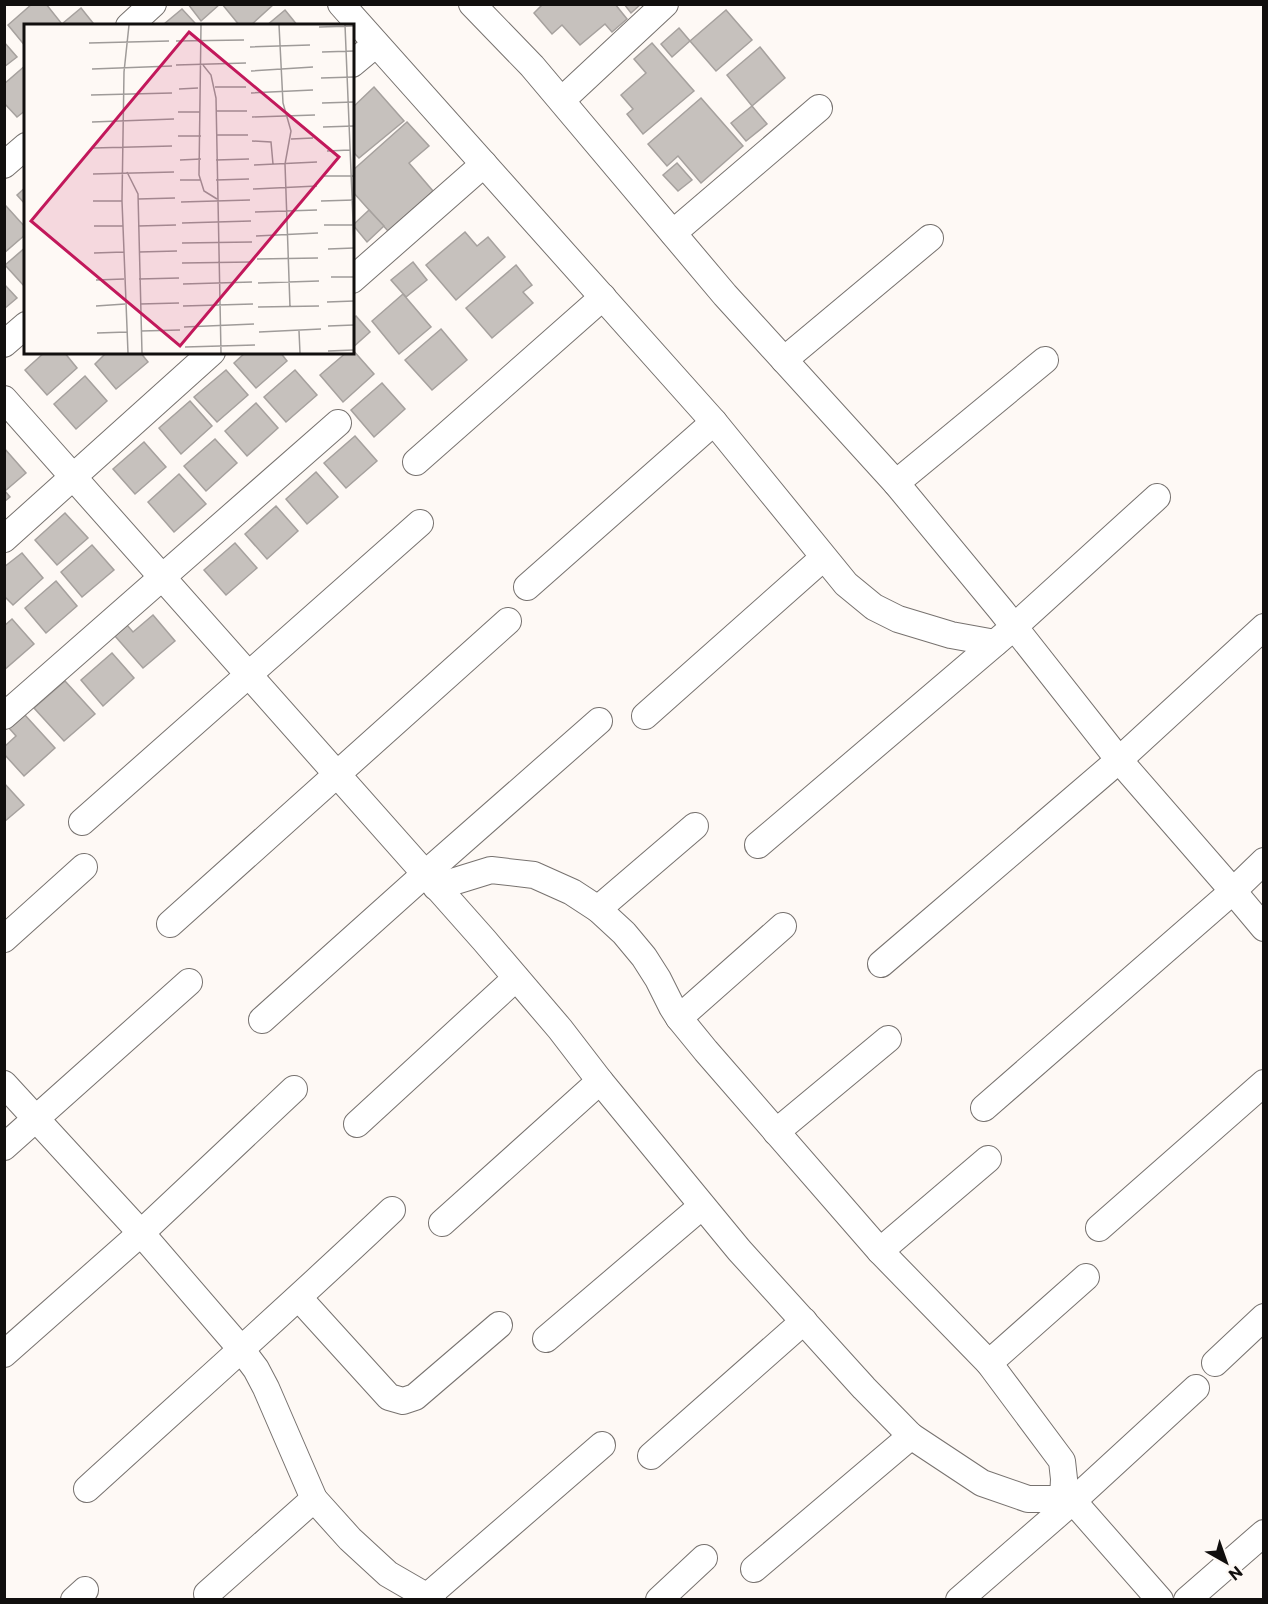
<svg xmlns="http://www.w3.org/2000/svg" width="1268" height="1604" font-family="Commissioner,sans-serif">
<rect width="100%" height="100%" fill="#fef9f5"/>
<!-- building -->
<g fill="#c6c1bd" stroke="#a6a19e" stroke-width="1.5">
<polygon points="32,4 46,4 62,24 26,26 26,47 8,25"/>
<polygon points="188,4 220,4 201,21"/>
<polygon points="222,4 274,4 250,26 240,26"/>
<polygon points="543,4 615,4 627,19 612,32 605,24 580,45 562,25 552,34 534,13"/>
<polygon points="624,4 641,4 631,13"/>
<polygon points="81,8 93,23 90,26 63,26 62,24"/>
<polygon points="182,9 195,23 193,26 166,26 164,24"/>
<polygon points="285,10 298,26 266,26"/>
<polygon points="726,10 752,40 716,71 690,41"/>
<polygon points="679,28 690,41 672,57 661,44"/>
<polygon points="4,42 17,57 4,67"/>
<polygon points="652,43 694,91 643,134 627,114 633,109 621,95 646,73 634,59"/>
<polygon points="760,47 785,78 752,106 727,75"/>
<polygon points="26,65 26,110 17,117 4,103 4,84"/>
<polygon points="374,87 404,121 359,158 352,151 352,108"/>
<polygon points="701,98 743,146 701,183 678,156 667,166 648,144"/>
<polygon points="752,106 767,124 746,141 731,123"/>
<polygon points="407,122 429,146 409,163 433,191 388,231 352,191 352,171"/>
<polygon points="677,163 692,180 678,191 663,175"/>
<polygon points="26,187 26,205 17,195"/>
<polygon points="6,206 26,228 26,234 4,253 4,208"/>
<polygon points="369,210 384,226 367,242 353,225"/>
<polygon points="465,232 477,246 488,237 505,257 456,300 426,265"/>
<polygon points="26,247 26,288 5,265"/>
<polygon points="413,262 427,280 406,297 391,280"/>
<polygon points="516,265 532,285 523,292 533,303 492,338 466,308"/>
<polygon points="4,284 17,298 4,309"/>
<polygon points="403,294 431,327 399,354 372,321"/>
<polygon points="356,316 370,332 352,348 352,319"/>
<polygon points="441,329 467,360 432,390 405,360"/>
<polygon points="352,349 374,374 343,402 320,375 347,352 352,352"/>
<polygon points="45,352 64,352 77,368 47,395 25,370"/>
<polygon points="107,352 140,352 148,362 116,389 95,364"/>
<polygon points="246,352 280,352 287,361 256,388 234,363"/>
<polygon points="226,370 248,395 217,422 194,397"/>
<polygon points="295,370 317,395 286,422 264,397"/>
<polygon points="85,376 107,401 76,429 54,404"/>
<polygon points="382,383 405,409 374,437 351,410"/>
<polygon points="190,401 212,426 181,454 159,428"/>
<polygon points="256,403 278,428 247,456 225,431"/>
<polygon points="355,436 377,461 346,488 324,463"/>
<polygon points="215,439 237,463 206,491 184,466"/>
<polygon points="144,442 166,467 135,494 113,469"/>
<polygon points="4,448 26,473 5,491 10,497 4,502"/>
<polygon points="316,472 338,497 307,524 286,499"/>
<polygon points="179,474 206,504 174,532 148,502"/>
<polygon points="276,506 298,531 267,559 245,534"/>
<polygon points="65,513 88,538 57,565 35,540"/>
<polygon points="235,543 257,568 226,595 204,570"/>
<polygon points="92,545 114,570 82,597 61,572"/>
<polygon points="22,553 43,578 13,605 4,596 4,567"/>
<polygon points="56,581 77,606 46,633 25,608"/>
<polygon points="153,615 175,641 143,668 115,636 127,625 133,632"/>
<polygon points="12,619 34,644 4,670 4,626"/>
<polygon points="112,653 134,678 103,706 81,680"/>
<polygon points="65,681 95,714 64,741 34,708"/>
<polygon points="24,714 55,748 24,776 4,754 4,747 16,736 9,728"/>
<polygon points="4,783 24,805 4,822"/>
</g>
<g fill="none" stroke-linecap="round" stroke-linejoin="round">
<!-- minor casing -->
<g stroke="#77726f" stroke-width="28">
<g id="minor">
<polyline points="341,4 714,422 846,584 874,607 898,619 951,635 995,643"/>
<polyline points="472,4 532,66 725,295 896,483 1001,610 1119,760 1233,891 1264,928"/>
<polyline points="129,26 153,4"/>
<polyline points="352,64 376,44"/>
<polyline points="562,100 665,4"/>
<polyline points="4,165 26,146"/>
<polyline points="673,233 819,108"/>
<polyline points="352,280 484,164"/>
<polyline points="4,344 26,325"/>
<polyline points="784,360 930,238"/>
<polyline points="4,399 484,940 560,1029 600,1081 739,1250 864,1388 911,1436 982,1483 1028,1499 1063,1499"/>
<polyline points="416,462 603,297"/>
<polyline points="896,483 1045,360"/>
<polyline points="4,539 212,352"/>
<polyline points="527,587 714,422"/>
<polyline points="4,716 338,423"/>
<polyline points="645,716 823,558"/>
<polyline points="82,822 420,523"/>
<polyline points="758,845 1014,627 1157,497"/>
<polyline points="436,887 491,870 534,875 572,892 598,909 624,933 644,957 658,979 672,1007 679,1018 706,1051 880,1251 989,1363 1062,1461 1064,1479 1063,1499 1073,1501 1160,1600"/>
<polyline points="598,909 695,826"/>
<polyline points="170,924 508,621"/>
<polyline points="4,939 84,867"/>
<polyline points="881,964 1119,760 1264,627"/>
<polyline points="679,1018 783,926"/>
<polyline points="262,1020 425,874 599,721"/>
<polyline points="4,1084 141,1233 241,1349 256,1369 266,1388 314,1499 350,1539 388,1574 433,1600"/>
<polyline points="984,1108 1233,891 1264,861"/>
<polyline points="357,1124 516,978"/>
<polyline points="776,1132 888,1039"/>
<polyline points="4,1147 189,982"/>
<polyline points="442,1223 600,1081"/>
<polyline points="1099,1228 1264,1083"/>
<polyline points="880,1251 988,1159"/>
<polyline points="299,1298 389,1397 403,1401 415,1397 499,1325"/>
<polyline points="546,1339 702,1206"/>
<polyline points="4,1354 141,1233 294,1089"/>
<polyline points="989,1363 1086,1277"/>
<polyline points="1215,1363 1264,1317"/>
<polyline points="651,1456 804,1321"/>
<path d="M87,1489C189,1396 292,1305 392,1210"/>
<polyline points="754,1569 911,1436"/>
<polyline points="207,1594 314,1499"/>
<polyline points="74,1600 85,1590"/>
<polyline points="423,1600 602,1445"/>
<polyline points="659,1600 704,1558"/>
<polyline points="959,1600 1073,1501 1196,1388"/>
<polyline points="1187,1600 1264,1533"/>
</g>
</g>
<!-- minor -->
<use href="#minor" stroke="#fff" stroke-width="26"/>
</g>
<!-- overview -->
<g transform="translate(24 24)">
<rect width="330" height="330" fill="#fef9f5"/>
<path fill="none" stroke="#9f9b99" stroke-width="1.5" d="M177,1L175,151L180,167L193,175M255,1L259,79L267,107L261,140L266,283M321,1L330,221M295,3L330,2M152,17L220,16M65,19L145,17M226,23L286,21M298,28L330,27M152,41L222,39M179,41L187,51L192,74L197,329M68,45L148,42M227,47L289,43M297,54L330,53M191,63H222M155,65L174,64M227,69L289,66M67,71L148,69M298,79L330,78M192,87H223M154,88H176M228,93L291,91M68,98L150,95M299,103L330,102M193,111H224M154,112H177M267,115L289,114M228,117L247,118L249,140M69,124L148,122M303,127L326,126M156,136L177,135M192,136L225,135M230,141L293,138M103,148L114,170L118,329M69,150L150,148M300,152H329M156,156H176M192,156L225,155M229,165L293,162M114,175L151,174M69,177H98M297,177L330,176M157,178L226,176M231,188L293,186M158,199L227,197M300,201H330M70,202H99M114,202L152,201M232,212L294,209M158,219L228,218M304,225L330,224M115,228L153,227M70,229L100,228M233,235L294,234M158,239L228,238M307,253H330M115,255L155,254M72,256L100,255M234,259L295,257M159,260L228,258M303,278L330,277M116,280L155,279M72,282L101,280M159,282L229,280M234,283L295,282M304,302L330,301M160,303L230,300M117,307L156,306M275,307L276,329M235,308L297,305M73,309L103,308M161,323L231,321M304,327L330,326M104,329L98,177L100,48L105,1"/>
<path fill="#c2185b" fill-opacity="0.15" stroke="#c2185b" stroke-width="3" d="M165,8L315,133L156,322L7,197Z"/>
<rect width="330" height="330" fill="none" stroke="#110f0e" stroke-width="3"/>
</g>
<!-- border -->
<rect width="1268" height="1604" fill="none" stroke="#110f0e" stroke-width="12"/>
<!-- north arrow -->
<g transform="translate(1226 1562) rotate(140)" stroke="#fef9f5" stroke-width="4.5" paint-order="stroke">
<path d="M0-4.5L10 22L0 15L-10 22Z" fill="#110f0e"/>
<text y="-9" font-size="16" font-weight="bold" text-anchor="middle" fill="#110f0e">N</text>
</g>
</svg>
